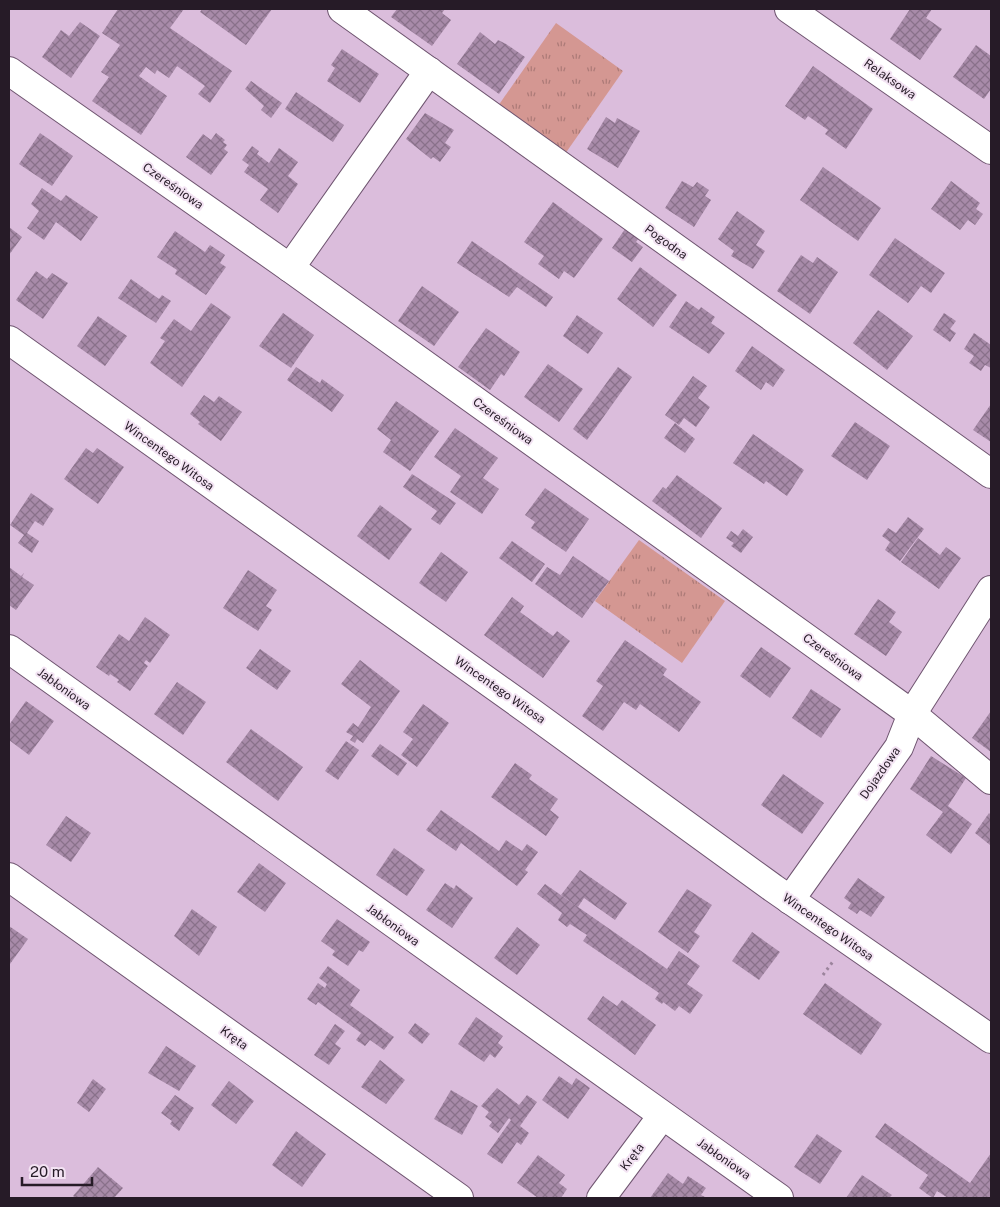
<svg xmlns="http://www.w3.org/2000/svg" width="1000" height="1207" font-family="'Public Sans',sans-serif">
<defs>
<pattern id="grass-tufts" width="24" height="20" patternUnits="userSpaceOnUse" patternTransform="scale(1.25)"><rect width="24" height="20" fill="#d49792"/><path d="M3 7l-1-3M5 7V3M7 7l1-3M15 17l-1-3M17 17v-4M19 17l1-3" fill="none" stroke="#ac7a77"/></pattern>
<pattern id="building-cross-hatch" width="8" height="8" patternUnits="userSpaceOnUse" patternTransform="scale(1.25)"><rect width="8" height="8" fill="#a88ba9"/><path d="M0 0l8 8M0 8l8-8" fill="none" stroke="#89718a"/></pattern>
</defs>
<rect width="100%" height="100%" fill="#dbbddc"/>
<!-- grass -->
<g fill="url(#grass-tufts)">
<polygon points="556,23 623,71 565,154 498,106"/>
<polygon points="639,540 725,601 682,663 595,601"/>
</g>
<!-- building -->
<g fill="url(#building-cross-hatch)">
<polygon points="118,9 184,9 170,28 232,71 210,103 198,94 205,86 177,66 169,78 157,70 155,74 146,67 139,76 167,96 141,135 92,101 109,77 101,72 120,45 102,33"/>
<polygon points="202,9 272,9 246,45 200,12"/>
<polygon points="397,9 445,9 442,13 451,20 432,46 391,17"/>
<polygon points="910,9 932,9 926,18 942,29 920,60 890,39"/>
<polygon points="80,22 100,36 71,78 42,57 61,30 69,36"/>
<polygon points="480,32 495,44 498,40 506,44 525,57 499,94 457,64"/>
<polygon points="976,45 991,56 991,89 984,99 953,77"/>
<polygon points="342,49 379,74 360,103 327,81 335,68 331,65"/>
<polygon points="813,66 873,109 846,149 825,134 828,130 808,116 805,120 785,106"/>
<polygon points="251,81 282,103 271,118 261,110 264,106 245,89"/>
<polygon points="296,92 344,125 333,142 285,109"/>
<polygon points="425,113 454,130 445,143 451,147 440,162 433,157 431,159 406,139"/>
<polygon points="606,117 615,123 617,118 640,131 618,168 587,149"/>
<polygon points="40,133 73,156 52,186 19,164"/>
<polygon points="216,133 225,140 223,142 227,145 224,149 228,152 211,175 186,157 203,134 211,140"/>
<polygon points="252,146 259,151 257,154 269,163 279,148 298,162 288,176 298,184 278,213 260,200 268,189 244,172 249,165 242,160"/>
<polygon points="823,167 881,208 858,241 800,200"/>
<polygon points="682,181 693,187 697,182 709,190 705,196 711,200 694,227 665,208"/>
<polygon points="951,181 980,203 976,209 983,214 975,225 968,220 960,230 931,209"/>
<polygon points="42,188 61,201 66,195 98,217 81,241 56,222 44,240 27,228 39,211 31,204"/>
<polygon points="553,202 603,239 574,278 564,271 559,279 538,264 544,256 524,242"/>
<polygon points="737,211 765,231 756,245 765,251 753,269 731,256 734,251 718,239"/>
<polygon points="627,226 641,235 636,242 643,247 632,262 612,248"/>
<polygon points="9,227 22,237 9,255"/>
<polygon points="175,231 205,252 210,245 225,255 220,263 226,267 206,295 175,274 177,270 157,257"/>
<polygon points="895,238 945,273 931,293 921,286 908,303 869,275"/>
<polygon points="472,241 553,297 546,307 517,287 509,297 457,263"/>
<polygon points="801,255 813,263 817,257 838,272 810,314 777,291"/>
<polygon points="640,267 677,295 653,327 617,299"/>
<polygon points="36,271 47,279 52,273 68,283 43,319 16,300"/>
<polygon points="131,279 159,299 162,295 171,301 156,323 118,298"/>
<polygon points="422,286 459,312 434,346 398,321"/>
<polygon points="686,301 699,310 701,307 715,317 711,323 725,333 709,354 669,327"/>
<polygon points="211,303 231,317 182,387 150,363 165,341 160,338 174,319 191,331"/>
<polygon points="878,310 913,336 887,370 853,343"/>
<polygon points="283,313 314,335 291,368 259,346"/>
<polygon points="944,313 956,321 950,329 956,333 950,342 933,330"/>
<polygon points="577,315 603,333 588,354 563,336"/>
<polygon points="98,316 127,336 105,366 77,346"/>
<polygon points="486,328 520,352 504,376 501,374 490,390 458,367"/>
<polygon points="974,333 991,345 991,368 985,365 981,371 969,363 974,356 964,349"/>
<polygon points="752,346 785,370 773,387 766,382 761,390 735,371"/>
<polygon points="548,364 583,389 559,422 524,397"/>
<polygon points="296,367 320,383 322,379 344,395 332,412 287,380"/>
<polygon points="618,367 632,377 587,440 573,429"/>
<polygon points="693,376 707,386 698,398 710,407 696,427 684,418 679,425 665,415"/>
<polygon points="204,395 214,402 219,396 242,412 221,441 198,424 200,422 190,414"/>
<polygon points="396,401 439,431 410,471 383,452 391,440 377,429"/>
<polygon points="991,404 991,442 973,430"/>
<polygon points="855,422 890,446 867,480 831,456"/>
<polygon points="675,423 695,439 685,453 664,438"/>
<polygon points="455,428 498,458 483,478 499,489 482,514 450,492 461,476 434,457"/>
<polygon points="753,434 804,470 787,496 766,481 764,484 733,463"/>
<polygon points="86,448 93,453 97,448 124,467 98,504 64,479"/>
<polygon points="412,474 456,503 440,525 431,519 437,511 403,487"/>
<polygon points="677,475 722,508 701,538 652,501 663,487 666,489"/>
<polygon points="545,488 589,519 566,552 531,528 535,522 525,515"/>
<polygon points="31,493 54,509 43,526 35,521 27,533 39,541 32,553 18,543 24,535 10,525"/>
<polygon points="380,505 412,529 389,560 357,536"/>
<polygon points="908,517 924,529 900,561 885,550 890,542 882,536 888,528 896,533"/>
<polygon points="743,529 753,537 741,553 731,546 734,543 726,538 731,531 738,536"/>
<polygon points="918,538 940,555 946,547 961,558 939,589 901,562"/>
<polygon points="512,541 545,564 532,582 499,558"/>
<polygon points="441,552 468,572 446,602 419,583"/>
<polygon points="573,556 609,581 582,618 535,584 547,567 560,575"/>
<polygon points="9,567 21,576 24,573 22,577 34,585 16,610 9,605"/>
<polygon points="248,570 277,590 266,606 272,610 258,631 223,608"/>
<polygon points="512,597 524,606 520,612 553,636 557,631 570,641 543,678 484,635"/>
<polygon points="878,599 896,612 889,622 902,632 886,656 854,634"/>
<polygon points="145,617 170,635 150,663 146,660 144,663 148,666 130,691 117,682 119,680 110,674 109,676 96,667 119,634 129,641"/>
<polygon points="625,640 667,669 663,675 701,702 679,732 640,704 636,710 624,702 603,731 582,716 603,686 596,681"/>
<polygon points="761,647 791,668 770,698 740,676"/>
<polygon points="260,649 291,671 277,690 246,668"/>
<polygon points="360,660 400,691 363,743 357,739 355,743 350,740 353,736 346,732 353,723 358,727 371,707 341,684"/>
<polygon points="177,682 206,702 183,735 154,714"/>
<polygon points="811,689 841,709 821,738 792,718"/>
<polygon points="26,701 54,721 29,755 9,740 9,725"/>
<polygon points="423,704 449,723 417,767 401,755 413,739 403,732"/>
<polygon points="991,711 991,752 972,738"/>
<polygon points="251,729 303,767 278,801 226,762"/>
<polygon points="346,741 359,750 338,780 325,771"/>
<polygon points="380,744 407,763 398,776 371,756"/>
<polygon points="931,756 966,778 948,806 972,824 951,854 926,835 943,812 910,789"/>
<polygon points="515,763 532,775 529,779 558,799 550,810 559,817 546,836 491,797"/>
<polygon points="783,774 824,803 802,834 761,805"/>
<polygon points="441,810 499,851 506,840 522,851 527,844 538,852 525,870 528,872 517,886 461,843 456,851 426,830"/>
<polygon points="989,813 991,815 990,845 975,833"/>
<polygon points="66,816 91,833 71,862 46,845"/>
<polygon points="394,848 425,870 407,896 376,875"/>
<polygon points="259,863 286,883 265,912 237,892"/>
<polygon points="580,870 627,903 615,920 584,898 578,907 561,895"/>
<polygon points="858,878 885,897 871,917 860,910 857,914 848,908 851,903 844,898"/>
<polygon points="445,883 454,889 456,885 473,898 452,928 426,910"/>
<polygon points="545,884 667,969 679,951 700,966 687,984 703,995 690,1014 679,1006 675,1011 663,1002 662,1004 655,999 659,993 583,941 587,935 570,924 567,927 558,920 562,913 537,894"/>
<polygon points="687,889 712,905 694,932 700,936 688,953 658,932"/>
<polygon points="192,909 217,927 199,956 174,936"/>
<polygon points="337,919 370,942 363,952 359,950 348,966 332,955 335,951 321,941"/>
<polygon points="9,926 28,939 10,964 9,963"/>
<polygon points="517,927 540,945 517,975 494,958"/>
<polygon points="752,932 780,952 759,980 732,961"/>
<polygon points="328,966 360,990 350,1005 394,1037 384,1050 370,1040 365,1046 356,1040 361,1033 318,1002 316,1005 307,999 318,983 325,988 327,984 319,978"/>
<polygon points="825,983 882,1024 861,1055 803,1014"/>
<polygon points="603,996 617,1006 622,1000 656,1025 635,1055 587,1019"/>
<polygon points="476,1017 503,1036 498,1043 503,1047 495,1058 490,1054 484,1062 458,1044"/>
<polygon points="415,1023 430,1034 422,1044 408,1033"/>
<polygon points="335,1024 345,1031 335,1044 341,1048 329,1065 314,1055"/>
<polygon points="166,1046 196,1066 179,1091 148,1073"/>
<polygon points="380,1060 405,1080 386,1104 361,1087"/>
<polygon points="559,1076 572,1085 576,1078 590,1088 568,1119 542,1100"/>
<polygon points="93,1079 106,1089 89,1112 77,1103"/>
<polygon points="229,1081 254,1101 236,1124 211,1105"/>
<polygon points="497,1088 519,1105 527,1095 537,1102 520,1126 529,1133 521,1145 517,1142 502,1164 487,1154 511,1120 509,1118 498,1133 489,1126 492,1122 485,1117 489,1112 481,1106"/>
<polygon points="451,1090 478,1106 462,1135 434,1119"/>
<polygon points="175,1095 194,1108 179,1131 170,1124 172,1121 161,1113"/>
<polygon points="885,1123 970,1183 991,1153 991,1198 948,1198 937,1191 933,1198 927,1194 919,1188 928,1175 875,1137"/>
<polygon points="296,1131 326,1154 302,1187 272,1165"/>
<polygon points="817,1134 842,1151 820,1184 794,1167"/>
<polygon points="538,1155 565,1175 559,1183 567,1189 561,1198 538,1198 517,1183"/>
<polygon points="98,1167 123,1188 114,1198 76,1198 73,1196"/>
<polygon points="668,1173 683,1184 688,1176 706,1188 701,1195 707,1198 650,1198"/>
<polygon points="862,1175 892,1195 889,1198 846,1198"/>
</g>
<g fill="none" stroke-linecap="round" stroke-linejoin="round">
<!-- minor casing -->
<g stroke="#6f5570" stroke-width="30">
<g id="minor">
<polyline points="342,9 991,474"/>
<polyline points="789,9 991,150"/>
<polyline points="9,71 290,268 816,645 912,714 991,780"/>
<polyline points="290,268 429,71"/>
<polyline points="9,340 528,710 773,888 991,1039"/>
<polyline points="9,649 779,1198"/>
<polyline points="9,877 459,1198"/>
<polyline points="790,900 899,747 912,714 991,590"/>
<polyline points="601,1198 662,1116"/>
</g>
</g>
<!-- path -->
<polyline stroke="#9b849c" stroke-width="3" stroke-dasharray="2.5 4" stroke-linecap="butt" points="823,975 834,960"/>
<!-- minor -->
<use href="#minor" stroke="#fff" stroke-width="28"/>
</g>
<g text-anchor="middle" stroke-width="4" stroke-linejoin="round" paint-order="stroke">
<!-- street labels -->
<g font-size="12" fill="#261b27" stroke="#f3e3f3">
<text transform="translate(890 79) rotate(35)" y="4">Relaksowa</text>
<text transform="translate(173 186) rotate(35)" y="4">Czereśniowa</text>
<text transform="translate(666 242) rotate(36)" y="4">Pogodna</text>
<text transform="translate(503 421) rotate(36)" y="4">Czereśniowa</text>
<text transform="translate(169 456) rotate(36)" y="4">Wincentego Witosa</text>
<text transform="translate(833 657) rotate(36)" y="4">Czereśniowa</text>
<text transform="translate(64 689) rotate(36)" y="4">Jabłoniowa</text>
<text transform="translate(500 690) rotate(35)" y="4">Wincentego Witosa</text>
<text transform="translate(880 773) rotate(-55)" y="4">Dojazdowa</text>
<text transform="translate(393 925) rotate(36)" y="4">Jabłoniowa</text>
<text transform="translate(828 927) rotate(35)" y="4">Wincentego Witosa</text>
<text transform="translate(234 1038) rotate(36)" y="4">Kręta</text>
<text transform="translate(632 1157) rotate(-53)" y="4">Kręta</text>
<text transform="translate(724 1159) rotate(35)" y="4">Jabłoniowa</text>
</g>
</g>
<!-- border -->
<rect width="1000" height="1207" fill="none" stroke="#261b27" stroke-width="20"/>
<!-- scale -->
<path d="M22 1177v8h70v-8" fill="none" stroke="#261b27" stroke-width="2.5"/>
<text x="30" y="1177" font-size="15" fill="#261b27" stroke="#f3e3f3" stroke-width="4" paint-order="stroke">20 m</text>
</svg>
